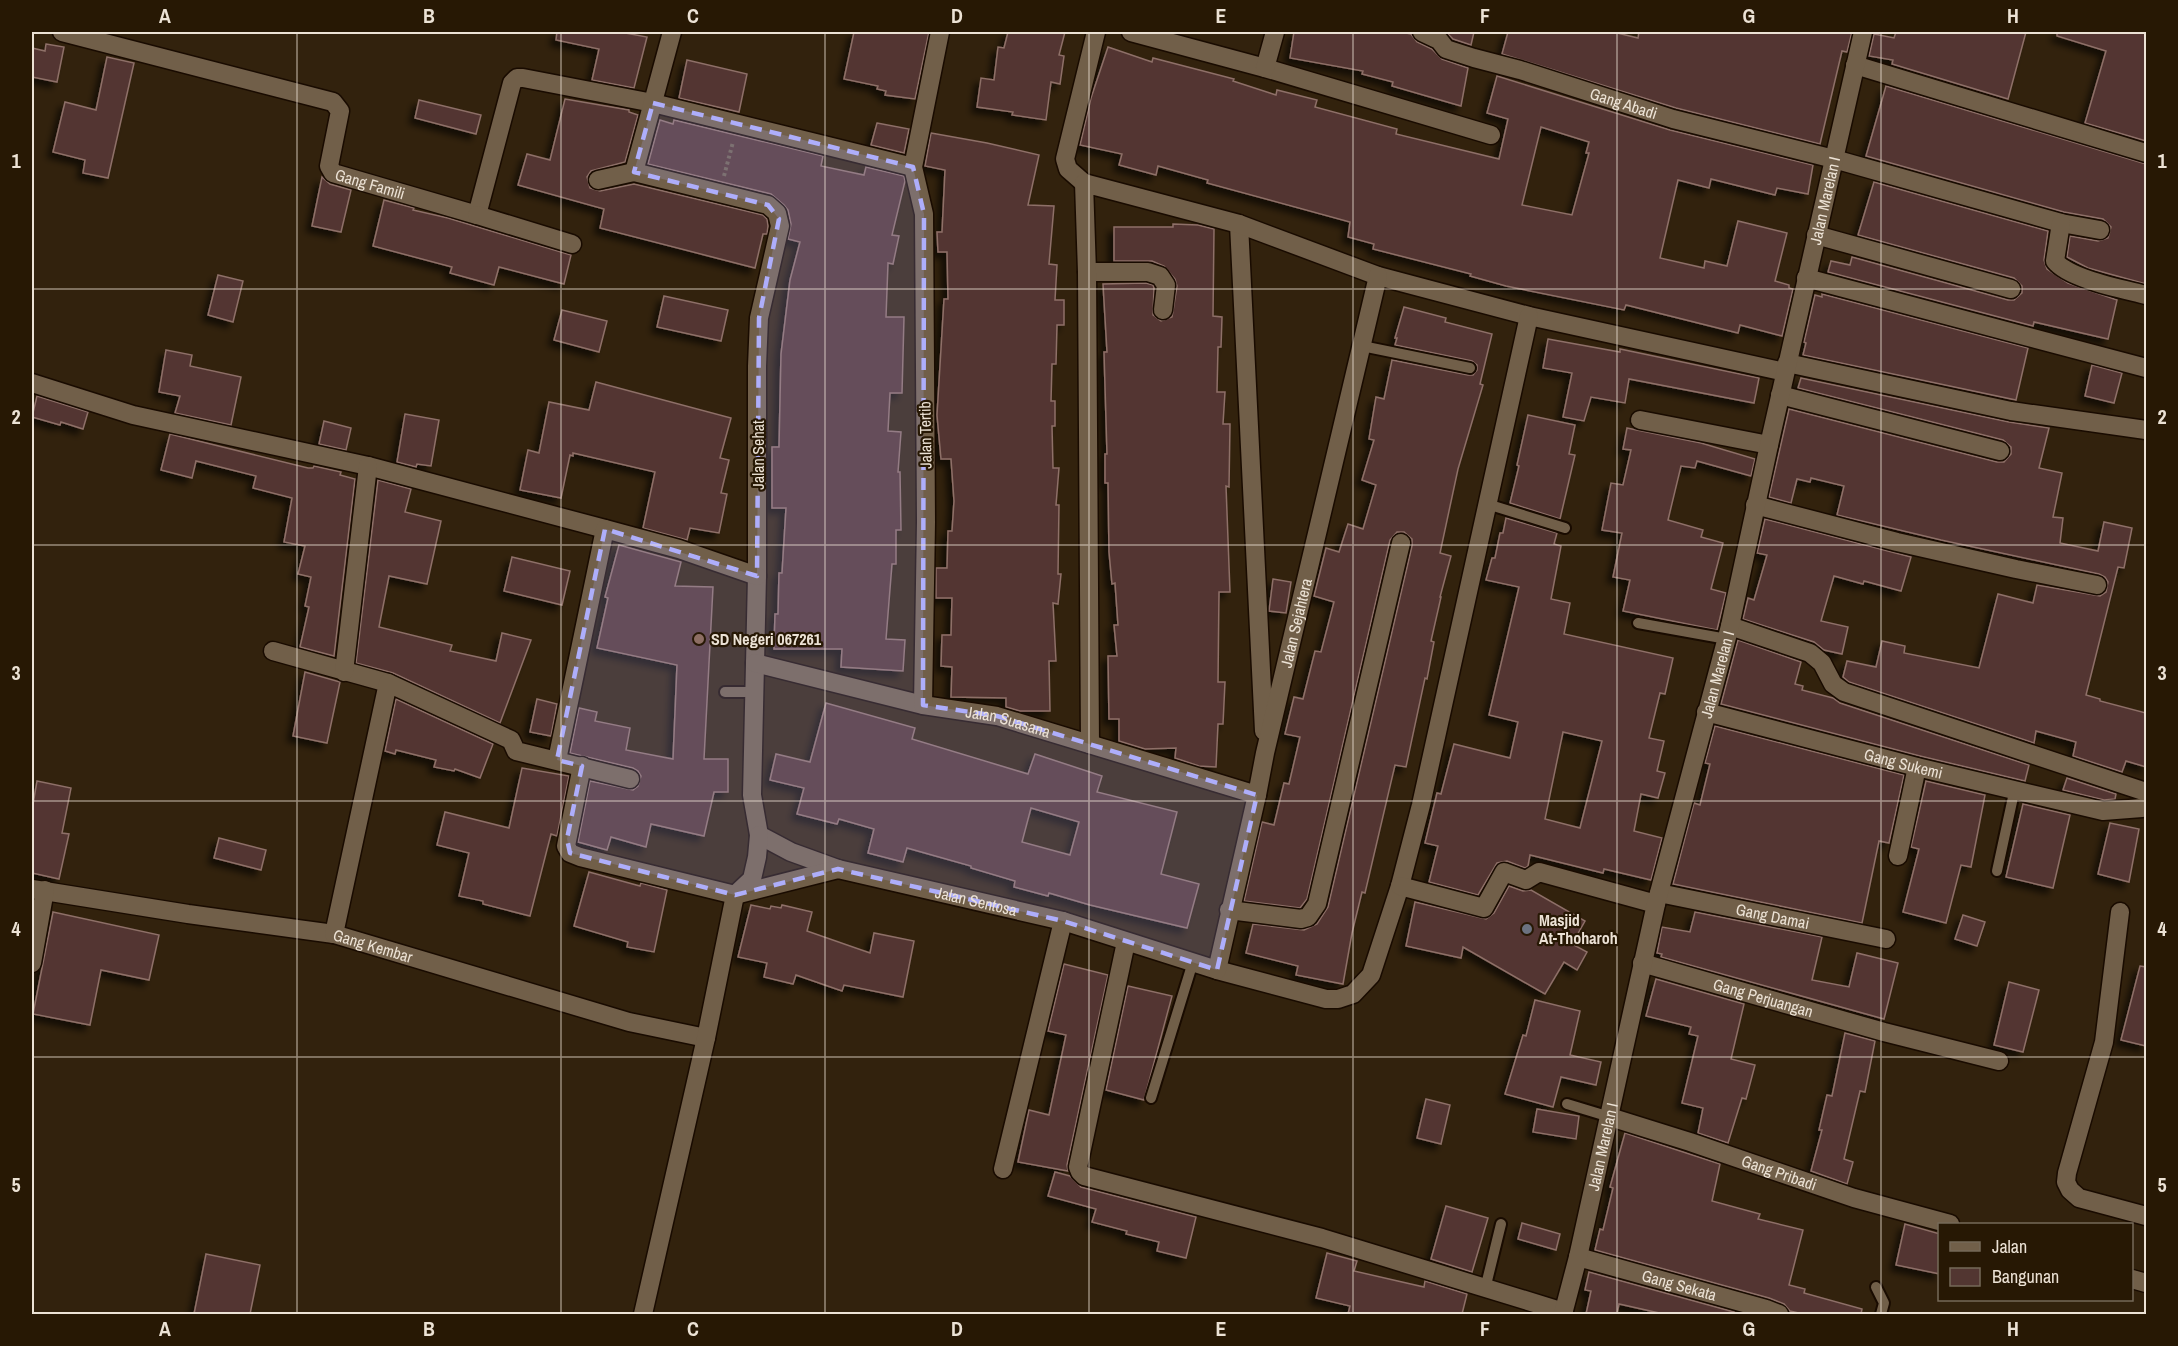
<svg xmlns="http://www.w3.org/2000/svg" width="2178" height="1346" font-family="'Archivo Narrow',sans-serif">
<defs>
<filter id="shadow"><feDropShadow dx="-5.5" dy="5.5" stdDeviation="3" flood-color="#0009"/></filter>
</defs>
<rect width="100%" height="100%" fill="#32220d"/>
<!-- building -->
<g fill="#523631" stroke="#8e6f68" stroke-width="1.5" fill-rule="evenodd" filter="url(#shadow)">
<polygon points="557,32 620,32 647,37 634,88 592,80 599,49 556,40"/>
<polygon points="854,32 929,32 915,99 885,95 886,91 877,89 878,86 844,79"/>
<polygon points="1008,32 1065,32 1059,55 1064,56 1060,84 1051,82 1046,120 1012,115 1013,112 977,107 981,78 994,80 998,47 1004,48"/>
<polygon points="1294,32 1401,32 1411,34 1417,42 1432,49 1442,59 1468,68 1461,106 1392,86 1393,82 1362,74 1363,71 1290,58"/>
<polygon points="1446,32 1474,32 1471,45 1453,39"/>
<polygon points="1508,32 1613,32 1638,38 1639,32 1852,32 1847,52 1842,51 1820,144 1676,108 1502,54"/>
<polygon points="1896,32 2026,32 2008,99 1892,64 1893,60 1869,56 1874,34 1894,38"/>
<polygon points="2057,32 2146,32 2146,141 2085,123 2106,51 2057,36"/>
<polygon points="46,44 64,47 57,82 32,77 32,48 45,51"/>
<path d="M1108,47L1152,62L1153,58L1234,79L1233,81L1276,95L1277,90L1317,100L1315,107L1397,129L1396,134L1499,159L1508,119L1487,113L1497,76L1670,130L1813,165L1808,194L1777,188L1775,195L1711,179L1709,188L1678,180L1660,258L1704,268L1705,261L1727,266L1738,221L1787,233L1775,281L1789,285V288L1793,289L1782,336L1740,325L1738,333L1626,305L1624,310L1506,286L1470,276L1471,274L1373,249L1374,244L1348,237L1350,222L1207,183L1208,180L1158,166L1156,175L1119,165L1122,154L1080,145L1091,98ZM1541,127L1589,142L1586,153H1589L1572,215L1522,205Z"/>
<polygon points="107,57 134,63 108,178 83,173 85,160 53,152 65,102 96,110"/>
<polygon points="687,60 747,74 739,112 679,98"/>
<polygon points="1886,86 2146,164 2146,284 2088,268 2067,257 2070,236 2098,241 2108,238 2111,227 2103,219 2064,212 1866,156"/>
<polygon points="565,99 629,110 629,112 638,115 625,162 591,171 587,177 590,188 600,191 634,184 763,215 767,219 768,226 767,234 763,234 755,268 600,228 604,209 518,185 527,154 550,160"/>
<polygon points="419,100 481,115 476,134 415,118"/>
<polygon points="660,120 673,124 674,120 823,156 821,166 864,175 866,167 904,176 905,181 892,235 899,236 893,264 888,263 886,317 904,317 902,393 890,393 888,431 901,432 898,472 900,472 901,530 896,530 896,564 892,564 886,639 905,640 903,671 841,667 842,649 774,649 775,614 778,614 779,573 782,573 786,508 772,508 772,447 779,447 781,354 790,280 800,242 788,239 791,224 788,210 784,205 771,194 648,164"/>
<polygon points="877,123 909,129 904,153 871,145"/>
<polygon points="931,133 987,143 1039,155 1028,205 1054,206 1049,264 1057,265 1055,300 1064,300 1064,325 1057,325 1056,364 1052,364 1051,401 1055,401 1055,426 1052,426 1053,468 1059,468 1056,505 1059,505 1058,574 1061,574 1058,604 1053,603 1056,661 1049,661 1050,711 1020,711 1006,707 1006,698 951,697 952,667 941,666 942,635 951,635 952,598 936,598 936,568 947,568 948,531 952,531 954,501 951,459 941,459 937,415 944,299 948,299 947,252 938,252 937,232 942,232 945,170 925,166"/>
<polygon points="322,177 330,184 351,190 341,232 312,226"/>
<polygon points="1874,182 2048,231 2044,260 2047,269 2068,283 2117,300 2108,339 2034,322 2033,326 1828,272 1831,261 1850,265 1852,257 2008,300 2014,300 2022,293 2022,286 2014,278 1858,235"/>
<polygon points="384,200 414,208 413,210 448,218 571,255 564,284 499,267 494,285 450,273 452,267 373,246"/>
<polygon points="1173,224 1198,225 1214,229 1213,316 1222,317 1221,347 1218,347 1217,392 1225,392 1223,424 1230,424 1229,487 1226,486 1230,592 1219,592 1218,682 1225,682 1223,724 1218,724 1216,767 1199,766 1175,758 1176,748 1145,749 1119,741 1119,719 1109,719 1108,656 1117,656 1114,625 1118,625 1115,583 1112,584 1109,552 1108,483 1105,483 1105,454 1107,454 1104,352 1107,352 1103,284 1146,283 1153,285 1154,288 1153,315 1161,321 1172,317 1177,286 1175,279 1164,266 1152,261 1114,261 1114,227 1173,227"/>
<polygon points="218,275 243,281 233,322 208,315"/>
<polygon points="1822,294 2028,348 2016,400 1803,355 1806,343 1804,342 1815,295 1822,297"/>
<polygon points="664,296 728,310 721,341 657,327"/>
<polygon points="1404,307 1446,318 1445,322 1492,334 1480,384 1483,385 1458,469 1440,553 1451,556 1440,597 1441,597 1431,641 1434,642 1427,679 1425,678 1406,767 1395,765 1365,893 1362,892 1352,933 1343,984 1296,975 1298,966 1246,953 1253,924 1304,930 1317,924 1328,907 1412,546 1412,539 1404,532 1397,532 1390,540 1307,899 1300,908 1244,901 1262,822 1274,825 1284,783 1289,784 1300,737 1285,734 1294,697 1303,699 1315,651 1321,652 1334,602 1314,596 1326,548 1339,552 1348,524 1363,529 1376,485 1362,480 1374,440 1369,439 1376,397 1384,399 1392,360 1468,375 1473,375 1477,370 1477,365 1472,361 1395,345 1397,338 1395,338"/>
<polygon points="562,310 607,321 599,352 554,340"/>
<polygon points="1548,339 1620,352 1620,349 1759,378 1754,403 1629,379 1625,403 1591,397 1584,421 1563,417 1572,373 1543,368"/>
<polygon points="166,350 192,355 190,366 241,377 231,425 175,413 180,396 159,392"/>
<polygon points="2092,365 2122,373 2114,403 2085,396"/>
<polygon points="1801,378 2009,422 2049,428 2039,468 2062,473 2053,517 2063,518 2060,543 2098,551 2104,522 2132,528 2124,568 2118,567 2086,695 2100,699 2100,701 2146,713 2146,767 2126,761 2122,772 2073,756 2076,742 2036,731 2034,743 1849,682 1843,677 1847,661 1876,667 1882,641 1905,646 1904,653 1979,668 1998,594 2033,603 2037,585 2100,596 2106,592 2108,582 2105,577 2099,574 1941,540 1837,515 1844,486 1811,478 1810,482 1797,479 1791,503 1769,497 1789,409 1997,462 2004,462 2011,454 2011,447 2003,440 1798,388"/>
<polygon points="596,382 731,418 720,458 729,460 721,493 727,494 719,533 690,528 687,540 643,528 655,472 573,453 573,456 570,455 561,498 520,490 528,450 539,453 549,402 589,410"/>
<polygon points="37,396 88,412 83,429 61,422 60,425 32,417"/>
<polygon points="405,414 439,420 431,466 417,464 416,467 397,462"/>
<polygon points="1528,415 1575,425 1569,454 1575,455 1560,519 1510,503 1519,466 1517,465"/>
<polygon points="324,421 351,428 346,450 319,444"/>
<polygon points="1627,428 1701,443 1755,459 1751,476 1697,461 1695,468 1681,466 1668,520 1703,530 1701,537 1723,543 1711,589 1726,593 1717,630 1623,611 1630,580 1613,577 1622,533 1602,530 1611,483 1623,485 1631,450 1623,449"/>
<polygon points="170,434 308,468 313,468 314,466 341,472 340,475 355,479 334,656 300,647 309,607 305,606 311,577 298,574 305,546 284,542 292,498 253,488 256,476 196,461 192,478 161,470"/>
<polygon points="378,480 411,489 405,512 441,521 427,584 389,576 379,627 452,645 450,651 496,661 502,633 531,640 500,723 393,673 356,663"/>
<path d="M1506,518L1557,533L1554,544L1561,546L1551,599L1570,603L1564,634L1673,658L1665,694L1660,693L1649,738L1664,741L1657,771L1665,773L1658,798L1641,794L1634,831L1662,838L1651,880L1604,869L1603,873L1530,855L1528,866L1525,868L1507,861L1497,863L1478,895L1429,882L1438,846L1425,843L1437,793L1441,794L1454,744L1510,758L1518,722L1489,715L1519,587L1486,580L1492,558H1495L1500,533H1503ZM1563,732L1602,741L1580,828L1545,819Z"/>
<polygon points="1765,519 1911,557 1901,591 1864,581 1863,584 1834,576 1821,621 1848,627 1842,654 1824,650 1814,642 1743,619 1748,598 1754,600 1767,555 1757,553"/>
<polygon points="619,545 681,562 675,586 713,587 704,759 728,759 728,792 714,792 704,836 651,824 646,847 611,837 607,850 578,842 590,781 633,790 638,786 641,776 638,771 633,768 570,753 579,708 597,712 595,721 630,728 626,750 673,759 677,665 597,648 608,598 605,597"/>
<polygon points="512,557 570,571 562,605 504,591"/>
<polygon points="1273,579 1291,582 1286,613 1269,611"/>
<polygon points="1738,640 1801,662 1795,684 1803,686 1802,690 1833,698 1840,703 2029,765 2025,781 1920,756 1721,704"/>
<polygon points="305,672 340,682 327,743 293,736"/>
<polygon points="396,699 493,744 480,778 455,769 454,771 434,767 436,760 396,750 395,754 385,751"/>
<polygon points="537,699 557,704 551,736 530,732"/>
<path d="M826,703L915,728L912,739L1028,774L1035,754L1102,776L1097,792L1177,812L1161,874L1199,884L1187,928L1090,905L1049,893L1048,896L1014,887L1015,881L971,868V866L907,848L903,862L868,853L874,829L839,819L837,824L797,814L804,788L770,780L776,754L810,762ZM1031,808L1079,822L1070,855L1022,842Z"/>
<polygon points="1715,726 1904,775 1889,843 1879,841 1862,923 1673,884 1694,803 1700,805 1710,764 1705,763"/>
<polygon points="522,768 569,776 557,836 551,834 530,916 483,904 483,901 459,896 469,853 437,845 445,812 509,828"/>
<polygon points="2067,778 2116,794 2115,799 2104,800 2063,790"/>
<polygon points="37,781 71,788 62,833 69,834 59,879 32,873 32,810"/>
<polygon points="1926,781 1985,795 1971,867 1961,865 1946,923 1903,912 1919,849 1911,847"/>
<polygon points="2023,804 2070,815 2053,888 2006,877"/>
<polygon points="2110,823 2139,829 2129,882 2098,874"/>
<polygon points="219,838 266,850 261,870 214,858"/>
<polygon points="589,872 640,886 641,883 667,890 654,952 627,947 628,942 574,926"/>
<polygon points="1509,886 1523,891 1531,890 1585,921 1572,944 1587,952 1577,970 1564,962 1545,994 1463,947 1461,958 1406,946 1415,902 1486,919 1494,913"/>
<polygon points="751,905 770,909 771,906 781,908 782,905 812,912 807,931 870,953 874,933 914,941 903,997 844,985 842,991 796,975 793,984 764,977 767,963 738,957"/>
<polygon points="53,912 159,935 149,980 101,970 90,1025 33,1014"/>
<polygon points="1695,912 1822,937 1812,980 1849,987 1857,953 1898,963 1884,1019 1661,957 1662,954 1657,953 1662,927 1690,932"/>
<polygon points="1963,915 1985,922 1977,946 1955,939"/>
<polygon points="1064,964 1108,975 1067,1165 1068,1171 1018,1162 1029,1110 1049,1115 1066,1035 1048,1031"/>
<polygon points="2140,966 2146,967 2146,1046 2121,1040"/>
<polygon points="1656,979 1744,1004 1731,1059 1755,1065 1746,1099 1742,1098 1728,1143 1698,1133 1703,1108 1682,1103 1698,1036 1689,1034 1691,1027 1646,1016"/>
<polygon points="2009,982 2039,990 2023,1052 1994,1045"/>
<polygon points="1128,986 1172,996 1144,1100 1106,1090"/>
<polygon points="1535,1000 1580,1011 1570,1055 1601,1062 1596,1085 1561,1077 1553,1107 1505,1094 1523,1035 1526,1036"/>
<polygon points="1845,1033 1875,1041 1865,1092 1860,1091 1844,1159 1853,1162 1847,1184 1811,1171 1822,1130 1819,1130 1827,1095 1832,1096"/>
<polygon points="1426,1099 1450,1105 1441,1144 1417,1138"/>
<polygon points="1537,1109 1579,1116 1576,1139 1533,1132"/>
<polygon points="1625,1133 1720,1164 1712,1201 1760,1214 1758,1219 1803,1230 1789,1285 1805,1289 1804,1293 1862,1309 1861,1314 1803,1314 1790,1311 1784,1304 1769,1298 1595,1250 1600,1229 1603,1230 1613,1188 1610,1187"/>
<polygon points="1055,1172 1070,1176 1081,1187 1196,1217 1186,1258 1157,1251 1159,1242 1126,1234 1127,1231 1092,1222 1096,1209 1048,1196"/>
<polygon points="1446,1206 1488,1218 1472,1272 1431,1259"/>
<polygon points="1522,1223 1560,1234 1556,1250 1518,1239"/>
<polygon points="1905,1224 1940,1234 1940,1274 1896,1265"/>
<polygon points="1327,1253 1357,1261 1354,1271 1424,1287 1425,1281 1467,1294 1462,1314 1348,1314 1350,1306 1316,1298"/>
<polygon points="206,1254 260,1265 250,1314 194,1314"/>
<polygon points="1589,1272 1734,1312 1733,1314 1658,1314 1659,1313 1619,1304 1617,1314 1586,1314 1591,1291 1585,1290"/>
</g>
<g fill="none" stroke-linecap="round" stroke-linejoin="round">
<!-- lane casing -->
<g stroke="#190b00" stroke-width="14">
<g id="lane">
<polyline points="1362,346 1470,368"/>
<polyline points="1487,504 1565,528"/>
<polyline points="1638,623 1727,639"/>
<polyline points="725,692 754,692"/>
<polyline points="1997,871 2015,788"/>
<polyline points="1151,1098 1193,962"/>
<polyline points="1567,1104 1610,1117"/>
<polyline points="1876,1287 1884,1303 1881,1314"/>
<polyline points="1485,1289 1501,1224"/>
</g>
</g>
<!-- street casing -->
<g stroke="#190b00" stroke-width="21">
<g id="street">
<path id="s1" d="M62,32L333,102L340,111L329,166L333,173L477,215L512,83L517,78H523L653,103L913,167"/>
<polyline points="672,32 634,172 768,205 777,213 780,226 759,318 757,366 757,576 752,795 759,835 791,852 838,869"/>
<polyline points="1131,32 1265,68 1491,135"/>
<path id="s2" d="M1422,32L1439,40L1446,49L1474,58L1520,70L1673,119L1834,159L2061,223L2100,230"/>
<polyline points="1855,65 2146,153"/>
<polyline points="1265,68 1275,32"/>
<polyline points="598,180 634,172"/>
<polyline points="1084,183 1068,169 1065,159 1096,32"/>
<polyline points="477,215 572,244"/>
<path d="M2061,223L2055,261C2069,279 2123,289 2146,295"/>
<polyline points="1239,224 1264,731"/>
<polyline points="1816,235 2011,289"/>
<polyline points="1087,272 1148,272 1160,276 1166,285 1163,310"/>
<polyline points="1806,278 2146,368"/>
<polyline points="1787,363 2011,411 2146,430"/>
<polyline points="32,383 133,415 368,466 605,529 679,549 757,576"/>
<polyline points="1780,395 2000,451"/>
<polyline points="1640,420 1769,445"/>
<polyline points="1755,505 1897,542 2016,569 2097,585"/>
<polyline points="1730,626 1810,653 1822,663 1833,684 1844,692 2146,792"/>
<polyline points="273,651 388,683"/>
<path id="s3" d="M755,663L923,705L997,716L1257,795"/>
<polyline points="344,672 368,466"/>
<polyline points="923,705 926,522 924,214 913,167 940,32"/>
<path id="s4" d="M1706,712L1917,767L2103,811L2142,808L2146,806"/>
<polyline points="1090,744 1087,272 1084,183 1239,224 1378,276 1529,316 1785,372"/>
<polyline points="557,760 605,529"/>
<path id="s5" d="M582,766L566,846L570,853L580,857L735,895L838,869L1063,921L1217,970L1326,999H1338L1353,994L1371,975L1400,886L1421,805L1529,316"/>
<polyline points="1898,856 1917,767"/>
<polyline points="1400,886 1484,908 1504,872 1526,880 1539,872 1656,904"/>
<path id="s6" d="M32,889L188,914L334,934L629,1022L706,1038"/>
<path id="s7" d="M1659,893L1886,939"/>
<polyline points="1229,910 1301,919 1308,917 1317,904 1401,543"/>
<polyline points="2120,912 2104,1042 2067,1173 2066,1182 2070,1190 2079,1198 2146,1216"/>
<polyline points="334,934 388,683 511,740 516,751 630,779"/>
<polyline points="1126,942 1078,1167 1080,1172 1084,1176 1322,1238 1564,1312"/>
<polyline points="32,963 45,890"/>
<path id="s8" d="M1642,963L1884,1032L1999,1061"/>
<path id="s9" d="M1217,970L1257,795L1265,753L1378,276"/>
<path id="s10" d="M1610,1117L1690,1142L1854,1198L1950,1224"/>
<polyline points="1003,1169 1063,921"/>
<path id="s11" d="M1578,1257L1766,1309L1779,1314"/>
<polyline points="2132,1279 2146,1283"/>
<polyline points="643,1314 706,1038 735,895 752,879 757,857 759,835"/>
<path id="s12" d="M1563,1314L1578,1257L1656,904L1730,626L1769,445L1863,32"/>
</g>
</g>
<!-- path -->
<polyline stroke="#706250" stroke-width="4" stroke-dasharray="3 3" stroke-linecap="butt" points="724,176 733,142"/>
<!-- lane -->
<use href="#lane" stroke="#715f49" stroke-width="10"/>
<!-- street -->
<use href="#street" stroke="#715f49" stroke-width="18"/>
</g>
<!-- marked area -->
<path fill="#aeaefb" fill-opacity="0.2" stroke="#aeaefb" stroke-width="4.5" stroke-dasharray="12 8" stroke-linejoin="round" d="M653,103L913,167L924,214L923,705L997,716L1257,795L1217,970L1063,921L838,869L735,895L570,853L567,839L582,766L557,760L605,529L757,576L759,318L779,219L768,205L634,172Z"/>
<!-- grid -->
<path fill="none" stroke="#ece2d5" stroke-width="1.5" stroke-opacity="0.55" d="M297,32V1314M561,32V1314M825,32V1314M1089,32V1314M1353,32V1314M1617,32V1314M1881,32V1314M32,289H2146M32,545H2146M32,801H2146M32,1057H2146"/>
<!-- markers -->
<circle fill="#8d6e63" stroke="#271804" stroke-width="2" cx="699" cy="639" r="6"/>
<circle fill="#6b7280" stroke="#271804" stroke-width="2" cx="1527" cy="929" r="6"/>
<g text-anchor="middle" stroke-width="4.5" stroke-linejoin="round" paint-order="stroke">
<!-- street labels -->
<g font-size="16" fill="#ece2d5" stroke="#271804">
<text dy="6" stroke="none"><textPath href="#s2" startOffset="216">Gang Abadi</textPath></text>
<text dy="6" stroke="none"><textPath href="#s1" startOffset="394">Gang Famili</textPath></text>
<text dy="6" stroke="none"><textPath href="#s12" startOffset="1144">Jalan Marelan I</textPath></text>
<text transform="translate(925 435) rotate(-91)" y="6">Jalan Tertib</text>
<text transform="translate(758 455) rotate(-90)" y="6">Jalan Sehat</text>
<text dy="6" stroke="none"><textPath href="#s9" startOffset="356">Jalan Sejahtera</textPath></text>
<text dy="6" stroke="none"><textPath href="#s12" startOffset="658">Jalan Marelan I</textPath></text>
<text dy="6" stroke="none"><textPath href="#s3" startOffset="260">Jalan Suasana</textPath></text>
<text dy="6" stroke="none"><textPath href="#s4" startOffset="204">Gang Sukemi</textPath></text>
<text dy="6" stroke="none"><textPath href="#s5" startOffset="508">Jalan Sentosa</textPath></text>
<text dy="6" stroke="none"><textPath href="#s7" startOffset="116">Gang Damai</textPath></text>
<text dy="6" stroke="none"><textPath href="#s6" startOffset="346">Gang Kembar</textPath></text>
<text dy="6" stroke="none"><textPath href="#s8" startOffset="126">Gang Perjuangan</textPath></text>
<text dy="6" stroke="none"><textPath href="#s12" startOffset="172">Jalan Marelan I</textPath></text>
<text dy="6" stroke="none"><textPath href="#s10" startOffset="178">Gang Pribadi</textPath></text>
<text dy="6" stroke="none"><textPath href="#s11" startOffset="105">Gang Sekata</textPath></text>
</g>
<!-- poi labels -->
<g font-size="16" font-weight="bold" fill="#ece2d5" stroke="#271804" text-anchor="start">
<text x="711" y="645">SD Negeri 067261</text>
<text x="1539" y="926">Masjid<tspan x="1539" dy="18">At-Thoharoh</tspan></text>
</g>
</g>
<!-- border -->
<rect width="2178" height="1346" fill="none" stroke="#271804" stroke-width="66"/>
<!-- legend -->
<rect x="1938" y="1223" width="195" height="78" fill="#271804" stroke="#766958" stroke-width="1.5"/>
<rect x="1950" y="1242" width="30" height="9" fill="#715f49" stroke="#766958" stroke-width="1.5"/>
<text x="1992" y="1253" font-size="18" fill="#ece2d5">Jalan</text>
<rect x="1950" y="1268" width="30" height="18" fill="#523631" stroke="#766958" stroke-width="1.5"/>
<text x="1992" y="1283" font-size="18" fill="#ece2d5">Bangunan</text>
<rect x="33" y="33" width="2112" height="1280" fill="none" stroke="#ece2d5" stroke-width="2"/>
<g font-size="20" text-anchor="middle" font-weight="bold" fill="#ece2d5">
<text x="165" y="23">A</text>
<text x="429" y="23">B</text>
<text x="693" y="23">C</text>
<text x="957" y="23">D</text>
<text x="1221" y="23">E</text>
<text x="1485" y="23">F</text>
<text x="1749" y="23">G</text>
<text x="2013" y="23">H</text>
<text x="16" y="168">1</text>
<text x="2162" y="168">1</text>
<text x="16" y="424">2</text>
<text x="2162" y="424">2</text>
<text x="16" y="680">3</text>
<text x="2162" y="680">3</text>
<text x="16" y="936">4</text>
<text x="2162" y="936">4</text>
<text x="16" y="1192">5</text>
<text x="2162" y="1192">5</text>
<text x="165" y="1336">A</text>
<text x="429" y="1336">B</text>
<text x="693" y="1336">C</text>
<text x="957" y="1336">D</text>
<text x="1221" y="1336">E</text>
<text x="1485" y="1336">F</text>
<text x="1749" y="1336">G</text>
<text x="2013" y="1336">H</text>
</g>
</svg>
